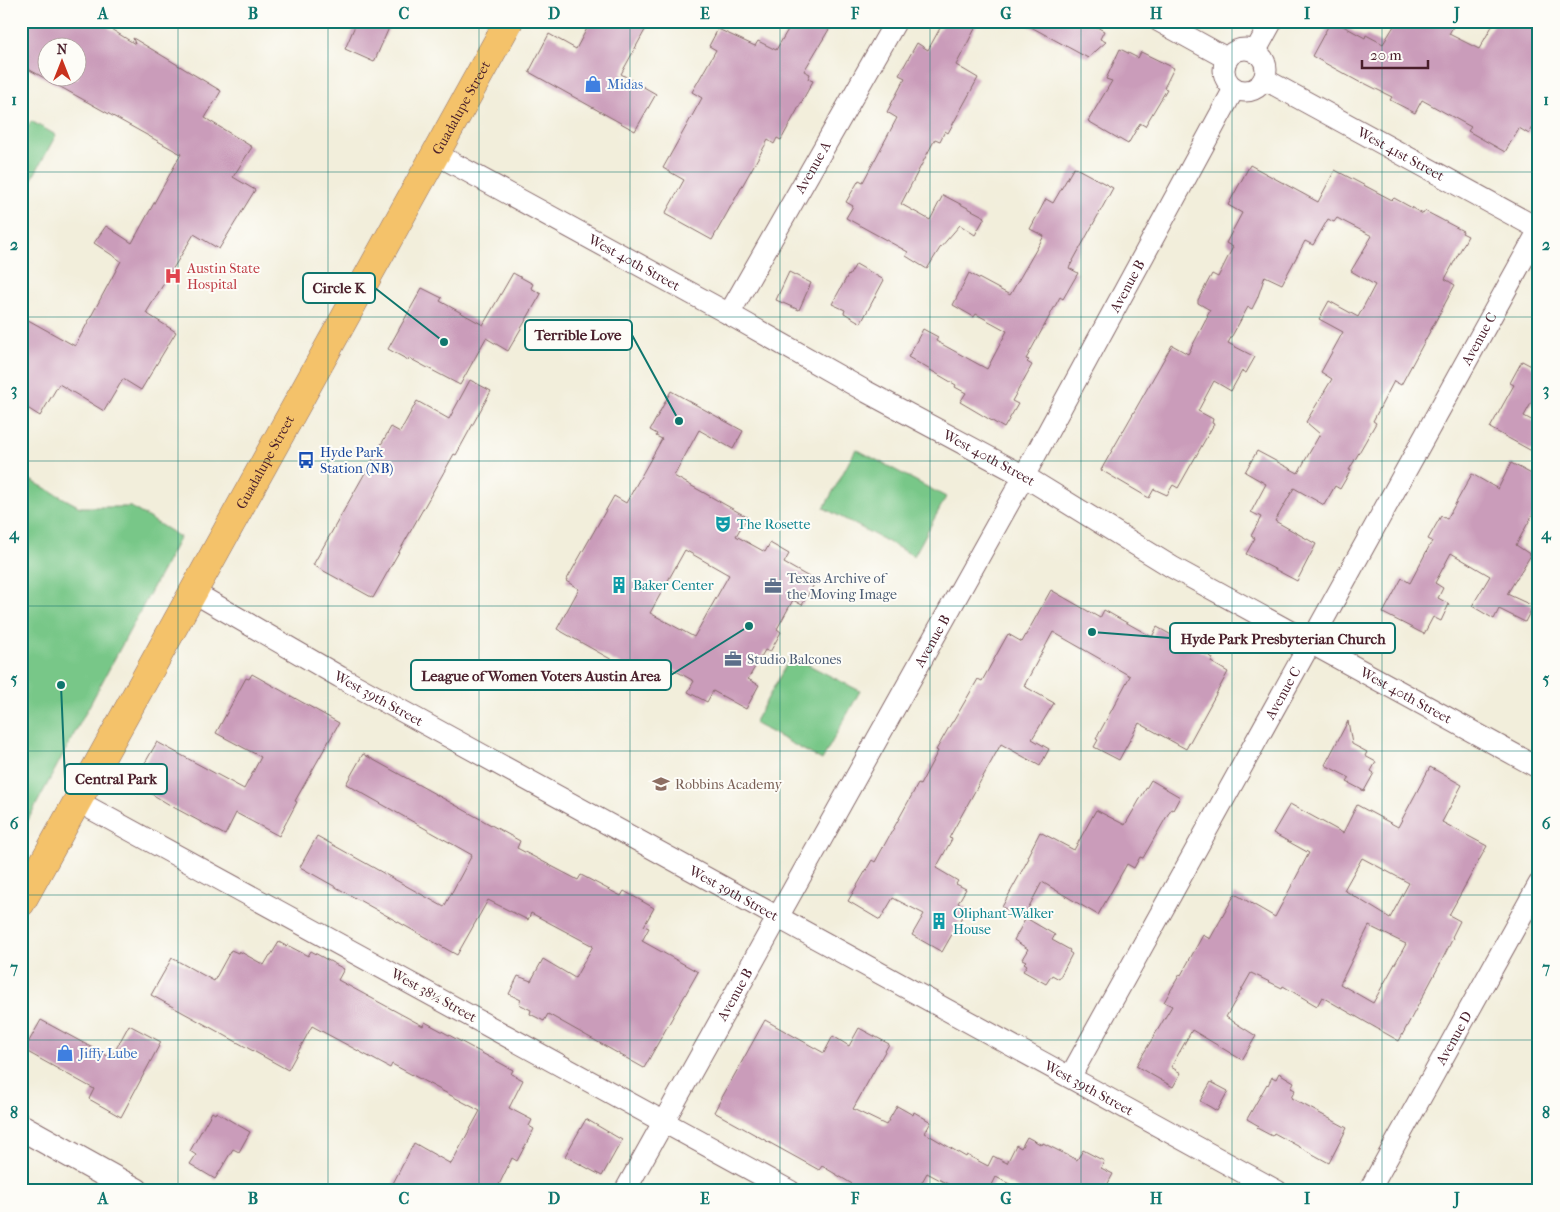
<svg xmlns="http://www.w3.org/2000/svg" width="1560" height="1212" font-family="'IM FELL French Canon',serif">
<rect width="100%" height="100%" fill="#fdfcf7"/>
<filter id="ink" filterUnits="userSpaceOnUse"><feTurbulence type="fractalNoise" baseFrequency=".02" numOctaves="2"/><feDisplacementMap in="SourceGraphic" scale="10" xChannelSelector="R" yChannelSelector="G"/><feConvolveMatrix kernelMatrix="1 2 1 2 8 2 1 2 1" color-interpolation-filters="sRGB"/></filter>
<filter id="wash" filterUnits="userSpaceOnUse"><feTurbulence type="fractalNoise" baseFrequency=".0096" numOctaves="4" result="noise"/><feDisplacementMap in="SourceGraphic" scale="20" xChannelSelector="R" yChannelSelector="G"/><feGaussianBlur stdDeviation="1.12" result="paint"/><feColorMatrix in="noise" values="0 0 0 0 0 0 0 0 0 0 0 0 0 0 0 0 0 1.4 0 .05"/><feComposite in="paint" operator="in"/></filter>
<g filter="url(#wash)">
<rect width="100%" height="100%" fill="#f2eedb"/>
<!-- green -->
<g fill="#78c788" stroke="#61735a">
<polygon points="31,121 56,135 27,188 21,185 21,138"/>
<polygon points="856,449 946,497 914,556 824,508"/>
<polygon points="21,475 80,507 131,507 180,537 21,833"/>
<polygon points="791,656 860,691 822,760 754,723"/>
</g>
<g id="blocks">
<!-- building -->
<g fill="#ca9cba" fill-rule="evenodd">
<path d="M21,21H98L135,44L133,38L221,91L205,118L252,147L233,177L255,190L219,249L194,234L146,313L176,332L141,390L123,379L104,411L59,384L40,416L21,404V316L75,346L121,261L94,243L106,226L132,243L181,154L21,65ZM48,48H78V78H48Z"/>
<polygon points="357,21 392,21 374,62 345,49"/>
<polygon points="591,21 650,21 621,74 656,94 635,131 529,72 549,34 576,49"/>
<polygon points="793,21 834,21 804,71 810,74 808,79 813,81 781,140 777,138 774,144 768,140 712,240 665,214 684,180 663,168 702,98 692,92 716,50 709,46 718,29 755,46 758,41 776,50"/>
<polygon points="944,21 979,21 956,65 978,78 948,133 945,131 940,141 935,139 901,204 930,220 943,195 985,217 975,235 960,225 940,248 927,269 906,256 908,252 846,218 853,206 846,202 859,180 863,182 897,118 887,112 905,78 899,75 917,43 928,50"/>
<polygon points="1020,21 1086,21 1104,31 1100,39 1106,42 1088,58"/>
<polygon points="1331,21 1334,21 1365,38 1366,35 1383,44 1397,21 1456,21 1449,34 1479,49 1495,21 1539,21 1539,117 1529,134 1519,128 1505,152 1468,131 1471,127 1422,100 1415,113 1390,100 1392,97 1362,82 1361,83 1312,56"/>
<polygon points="1120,49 1138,58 1141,52 1174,68 1164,88 1167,89 1145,126 1140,123 1128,144 1088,121 1112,81 1106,79"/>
<polygon points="1250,165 1318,202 1335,170 1392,200 1394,198 1423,214 1425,211 1463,231 1462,233 1468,236 1445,279 1455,285 1401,385 1394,381 1373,421 1376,423 1349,470 1351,470 1340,489 1335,486 1324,505 1294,488 1275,521 1316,544 1297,581 1246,554 1255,538 1251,536 1261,517 1251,512 1266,484 1245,472 1257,451 1298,473 1320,434 1306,422 1332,379 1321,372 1343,332 1319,319 1329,301 1358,317 1375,285 1351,271 1372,236 1337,218 1334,222 1328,219 1313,245 1305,241 1282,284 1265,276 1257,299 1252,309 1248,307 1228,343 1255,357 1246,373 1242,371 1231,391 1214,381 1198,411 1213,419 1212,423 1214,424 1178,488 1173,485 1167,495 1154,489 1149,498 1101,470 1172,345 1188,354 1208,316 1207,315 1210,310 1198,303 1198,300 1212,274 1218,277 1233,247 1226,243 1242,213 1228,205"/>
<polygon points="1074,167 1113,188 1069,268 1078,273 1063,299 1060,297 1026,359 1029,360 1027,362 1032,365 1012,401 1018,404 1004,428 960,402 966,393 955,387 956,385 908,357 923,329 938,337 936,341 987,369 1007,331 976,314 974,317 953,305 969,273 1010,295 1044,236 1030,229 1046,199 1053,203"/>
<polygon points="856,264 884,280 861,323 844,313 845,310 832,304 848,275 849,276"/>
<polygon points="789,272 811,283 799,310 776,300"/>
<polygon points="513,273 533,284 531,288 541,294 508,351 486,338 460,385 409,358 408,360 388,349 422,288 442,298 440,301 483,325"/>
<polygon points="1522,361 1539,370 1539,389 1524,416 1539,424 1539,455 1490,428 1514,385 1510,383"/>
<polygon points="470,380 491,391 456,455 454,454 373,598 313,565 391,427 400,432 417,401 449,419"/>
<path d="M671,391L743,431L733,449L699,430L674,476L747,517L736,536L765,552L770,543L789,554L784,563L816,581L802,605L793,600L777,629L781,632L770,652L765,650L748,679L759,685L746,709L713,691L707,702L688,692L694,681L665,665L655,684L557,629L579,589L566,581L614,496L626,503L662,439L656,436L657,434L650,430ZM685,550L729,575L694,637L650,613Z"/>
<polygon points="1511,463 1539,478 1539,503 1516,545 1531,555 1507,594 1533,606 1525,622 1499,609 1494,619 1472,606 1490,576 1451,553 1435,583 1443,588 1438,598 1449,604 1441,621 1433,617 1424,634 1383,613 1402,578 1410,583 1432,541 1428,539 1441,516 1447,519 1472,474 1498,489"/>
<polygon points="1051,590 1100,618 1104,610 1152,637 1157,627 1213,658 1211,662 1228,672 1186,749 1139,723 1119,760 1094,747 1098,740 1096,739 1130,676 1053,632 1024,686 1054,703 1032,739 1049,749 1040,766 1001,744 949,838 952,839 936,868 958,881 956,884 966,889 958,903 967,908 942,952 912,935 924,914 893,898 880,920 848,901 872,860 875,862 918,784 920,785 938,751 936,750 952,722 953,722 978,679 982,681 1008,634 1022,642"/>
<polygon points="252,674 339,723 295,801 297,802 279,836 236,813 225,835 175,808 145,790 156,770 145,763 157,742 244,789 261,757 216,733 246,678 249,679"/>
<polygon points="1348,721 1352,744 1367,752 1365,756 1376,762 1371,771 1374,773 1364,791 1347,782 1350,778 1325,765"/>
<polygon points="363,754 520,841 517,848 578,880 581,875 621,896 624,891 654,908 644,926 649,928 642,941 698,972 644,1068 548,1014 544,1021 530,1014 531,1010 519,1004 521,1000 509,994 518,976 531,981 543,959 575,978 593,946 531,913 528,920 488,900 457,955 300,867 317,836 444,907 472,855 346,784"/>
<path d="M1430,767L1462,785L1442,822L1487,846L1449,915L1460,921L1452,937L1453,938L1439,966L1399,1041L1322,997L1317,1006L1283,986L1282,988L1251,973L1226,1017L1256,1036L1242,1060L1192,1030L1171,1067L1181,1073L1173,1087L1136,1066L1172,1006L1164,1002L1180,974L1181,975L1203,935L1210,939L1235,894L1275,917L1309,853L1273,833L1290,804L1343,833L1357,805L1398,827ZM1362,858L1409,883L1390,918L1344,890ZM1369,926L1406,944L1373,1003L1340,984Z"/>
<polygon points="1151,780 1180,797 1173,810 1171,809 1143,858 1140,857 1134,868 1127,864 1098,915 1042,882 1023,918 1002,907 1029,858 1027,857 1040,832 1074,850 1096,810 1125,825"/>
<polygon points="1026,918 1055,935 1052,940 1070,950 1069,952 1072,954 1059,979 1052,975 1046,984 1023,971 1027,965 1024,963 1026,961 1022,959 1028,949 1014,940"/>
<polygon points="279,942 286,946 287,945 308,956 311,951 344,969 338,980 423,1026 425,1022 513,1070 511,1074 523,1080 509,1108 532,1120 529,1126 534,1129 517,1161 512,1158 496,1191 389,1191 414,1143 451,1164 480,1111 392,1064 390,1068 312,1026 288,1070 151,995 172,958 214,981 231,950 238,953 239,951 264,965 270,955 271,955"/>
<polygon points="41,1020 111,1058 129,1025 161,1042 121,1117 89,1099 94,1089 24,1050"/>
<polygon points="765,1020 824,1053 833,1036 849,1046 859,1028 889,1044 853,1109 886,1125 897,1106 913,1115 914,1112 931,1122 925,1133 966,1157 967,1155 988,1166 993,1156 1007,1163 1016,1145 1021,1148 1027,1137 1042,1145 1043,1143 1077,1160 1083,1150 1104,1161 1101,1168 1113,1174 1104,1191 1023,1191 996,1177 989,1191 961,1191 927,1173 917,1191 864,1191 822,1166 819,1170 714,1112"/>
<polygon points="1279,1073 1294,1082 1291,1088 1295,1090 1291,1098 1347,1128 1329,1163 1274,1133 1272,1136 1257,1128 1259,1126 1247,1119 1267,1084 1268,1085 1272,1077 1276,1079"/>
<polygon points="1211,1082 1228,1091 1217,1111 1200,1101"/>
<polygon points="212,1112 215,1114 216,1112 250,1132 239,1152 233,1149 215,1179 190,1164 196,1155 190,1151"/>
<polygon points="586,1119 622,1140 602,1176 565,1156"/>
</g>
</g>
</g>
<g filter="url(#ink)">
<use href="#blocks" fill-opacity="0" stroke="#856769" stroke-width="1"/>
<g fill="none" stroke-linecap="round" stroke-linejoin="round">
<!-- minor casing -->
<g stroke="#856769" stroke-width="23">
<g id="minor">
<polyline points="1159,21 1226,58"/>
<circle cx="1245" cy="70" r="21"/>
<polyline points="1255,52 1272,21"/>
<path id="s1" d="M1264,79L1539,229"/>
<path id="s2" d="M436,154L729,314L867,392L1024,476L1172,567L1539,768"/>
<path id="s3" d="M729,314L896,21"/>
<path id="s4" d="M193,592L340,677L1277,1191"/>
<polyline points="77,801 790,1191"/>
<path id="s5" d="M1070,1077L1539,230"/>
<path id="s6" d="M625,1191L1024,476L1234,89"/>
<path id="s7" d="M1369,1191L1539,884"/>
</g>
</g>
<!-- tertiary casing -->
<g stroke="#856769" stroke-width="28">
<polyline id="tertiary" points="21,1127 136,1191"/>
</g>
<!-- primary casing -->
<g stroke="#856769" stroke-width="29">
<g id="primary">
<path id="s8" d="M21,903L509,21"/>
</g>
</g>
<!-- minor -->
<use href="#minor" stroke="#fff" stroke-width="21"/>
<!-- tertiary -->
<use href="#tertiary" stroke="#fff" stroke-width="26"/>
<!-- primary -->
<use href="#primary" stroke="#f4c26a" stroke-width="28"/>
</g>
</g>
<!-- grid -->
<path fill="none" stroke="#0f766e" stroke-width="1" stroke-opacity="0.55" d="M178,21V1191M328,21V1191M479,21V1191M630,21V1191M780,21V1191M930,21V1191M1081,21V1191M1232,21V1191M1382,21V1191M21,172H1539M21,317H1539M21,461H1539M21,606H1539M21,751H1539M21,895H1539M21,1040H1539"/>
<!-- icons -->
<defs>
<g id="shop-bare" transform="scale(1.35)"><path d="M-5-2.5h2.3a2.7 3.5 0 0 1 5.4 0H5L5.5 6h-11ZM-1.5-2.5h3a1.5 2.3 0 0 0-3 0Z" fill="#3f7fe0" stroke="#fdfcf7" stroke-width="2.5" paint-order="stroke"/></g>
<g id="hospital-bare" transform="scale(1.35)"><path d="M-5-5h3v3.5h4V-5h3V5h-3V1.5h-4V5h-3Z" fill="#e0444e" stroke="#fdfcf7" stroke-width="2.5" paint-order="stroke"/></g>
<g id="bus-bare" transform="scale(1.35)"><path d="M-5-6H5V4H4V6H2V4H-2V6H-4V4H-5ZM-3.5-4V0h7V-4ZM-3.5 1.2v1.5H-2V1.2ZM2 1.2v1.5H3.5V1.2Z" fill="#1a4fb4" stroke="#fdfcf7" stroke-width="2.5" paint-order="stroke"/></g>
<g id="theatre-bare" transform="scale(1.35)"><path d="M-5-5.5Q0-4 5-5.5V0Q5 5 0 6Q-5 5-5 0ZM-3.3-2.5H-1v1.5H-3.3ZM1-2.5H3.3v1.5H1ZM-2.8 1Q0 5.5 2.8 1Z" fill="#0f9aa8" stroke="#fdfcf7" stroke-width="2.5" paint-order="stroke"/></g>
<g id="building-bare" transform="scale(1.35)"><path d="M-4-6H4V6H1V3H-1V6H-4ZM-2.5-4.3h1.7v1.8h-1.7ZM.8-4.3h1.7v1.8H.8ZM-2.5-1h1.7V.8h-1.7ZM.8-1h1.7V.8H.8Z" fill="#0f9aa8" stroke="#fdfcf7" stroke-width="2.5" paint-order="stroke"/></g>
<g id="office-bare" transform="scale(1.35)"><path d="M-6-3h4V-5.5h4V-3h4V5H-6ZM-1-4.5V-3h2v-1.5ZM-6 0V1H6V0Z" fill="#5c6f8a" stroke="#fdfcf7" stroke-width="2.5" paint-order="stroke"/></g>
<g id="school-bare" transform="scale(1.35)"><path d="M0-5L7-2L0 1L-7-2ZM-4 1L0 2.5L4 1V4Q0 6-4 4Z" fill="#8d6e63" stroke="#fdfcf7" stroke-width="2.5" paint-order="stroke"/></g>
</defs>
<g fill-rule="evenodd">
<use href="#shop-bare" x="593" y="84"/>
<use href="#hospital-bare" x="173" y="276"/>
<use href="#bus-bare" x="306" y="460"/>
<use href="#theatre-bare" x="723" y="524"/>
<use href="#building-bare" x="619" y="585"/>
<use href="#office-bare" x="773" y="586"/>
<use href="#office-bare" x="733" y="659"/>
<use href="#school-bare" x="661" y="784"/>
<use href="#building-bare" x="939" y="921"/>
<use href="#shop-bare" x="65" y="1053"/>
</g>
<g text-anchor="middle" stroke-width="4" stroke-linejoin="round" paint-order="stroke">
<!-- shop labels -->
<g font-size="14" fill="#366cbe" stroke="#fdfcf7" text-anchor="start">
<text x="607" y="89">Midas</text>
<text x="79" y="1058">Jiffy Lube</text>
</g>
<!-- street labels -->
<g font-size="14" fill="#4a1f2b" stroke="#fdfcf7">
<text dy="5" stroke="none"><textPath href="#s8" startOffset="909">Guadalupe Street</textPath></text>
<text dy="5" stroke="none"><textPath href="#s1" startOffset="156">West 41st Street</textPath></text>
<text dy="5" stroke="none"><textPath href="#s3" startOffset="169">Avenue A</textPath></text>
<text dy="5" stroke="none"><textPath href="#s2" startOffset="226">West 40th Street</textPath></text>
<text dy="5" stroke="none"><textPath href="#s6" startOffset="1035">Avenue B</textPath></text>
<text dy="5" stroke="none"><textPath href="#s5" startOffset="844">Avenue C</textPath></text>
<text dy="5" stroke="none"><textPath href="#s2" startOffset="631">West 40th Street</textPath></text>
<text dy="5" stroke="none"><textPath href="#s8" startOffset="504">Guadalupe Street</textPath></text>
<text dy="5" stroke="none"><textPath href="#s6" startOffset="630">Avenue B</textPath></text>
<text dy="5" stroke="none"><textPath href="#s5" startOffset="439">Avenue C</textPath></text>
<text dy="5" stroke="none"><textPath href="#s2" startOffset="1111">West 40th Street</textPath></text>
<text dy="5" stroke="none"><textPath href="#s4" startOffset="214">West 39th Street</textPath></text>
<text dy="5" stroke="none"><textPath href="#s4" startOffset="619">West 39th Street</textPath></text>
<text transform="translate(434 995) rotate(29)" y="5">West 38½ Street</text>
<text dy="5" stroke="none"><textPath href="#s6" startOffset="225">Avenue B</textPath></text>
<text dy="5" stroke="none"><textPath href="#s7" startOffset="175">Avenue D</textPath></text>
<text dy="5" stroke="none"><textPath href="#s4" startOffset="1024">West 39th Street</textPath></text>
</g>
<!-- health labels -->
<g font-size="14" fill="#be3a42" stroke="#fdfcf7" text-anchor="start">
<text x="187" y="273">Austin State<tspan x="187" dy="16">Hospital</tspan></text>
</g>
<!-- transit labels -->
<g font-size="14" fill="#164399" stroke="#fdfcf7" text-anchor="start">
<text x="320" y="457">Hyde Park<tspan x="320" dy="16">Station (NB)</tspan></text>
</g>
<!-- culture labels -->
<g font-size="14" fill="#0d838f" stroke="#fdfcf7" text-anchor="start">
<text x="737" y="529">The Rosette</text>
<text x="633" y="590">Baker Center</text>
<text x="953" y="918">Oliphant-Walker<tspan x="953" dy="16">House</tspan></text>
</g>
<!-- service labels -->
<g font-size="14" fill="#4e5e75" stroke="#fdfcf7" text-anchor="start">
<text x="787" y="583">Texas Archive of<tspan x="787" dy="16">the Moving Image</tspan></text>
<text x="747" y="664">Studio Balcones</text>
</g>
<!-- education labels -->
<g font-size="14" fill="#785e54" stroke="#fdfcf7" text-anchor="start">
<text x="675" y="789">Robbins Academy</text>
</g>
</g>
<!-- callouts -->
<path fill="none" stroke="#0f766e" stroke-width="2" d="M444 342L375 288M679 421L632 335M1092 632L1170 638M749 626L671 675M61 685L65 779"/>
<g fill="#0f766e" stroke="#fdfcf7" stroke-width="2">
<circle cx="444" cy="342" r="5"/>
<circle cx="679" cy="421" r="5"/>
<circle cx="1092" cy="632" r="5"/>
<circle cx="749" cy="626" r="5"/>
<circle cx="61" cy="685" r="5"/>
</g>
<g fill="#fdfcf7" stroke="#0f766e" stroke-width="2">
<rect x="303" y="273" width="72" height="30" rx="5"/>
<rect x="525" y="320" width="107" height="30" rx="5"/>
<rect x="1170" y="623" width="225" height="30" rx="5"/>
<rect x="411" y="660" width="260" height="30" rx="5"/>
<rect x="65" y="764" width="102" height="30" rx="5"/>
</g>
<g font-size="15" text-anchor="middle" font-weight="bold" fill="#4a1f2b">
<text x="339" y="293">Circle K</text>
<text x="578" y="340">Terrible Love</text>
<text x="1283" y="644">Hyde Park Presbyterian Church</text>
<text x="541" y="681">League of Women Voters Austin Area</text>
<text x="116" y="784">Central Park</text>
</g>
<!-- margin -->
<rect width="1560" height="1212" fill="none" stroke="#fdfcf7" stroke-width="55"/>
<!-- north arrow -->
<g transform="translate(62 62)"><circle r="24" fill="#fdfcf7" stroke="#b5a4a5"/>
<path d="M0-4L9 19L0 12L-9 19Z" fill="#c8321e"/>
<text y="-8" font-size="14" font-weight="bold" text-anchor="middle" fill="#4a1f2b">N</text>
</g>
<!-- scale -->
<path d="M1362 60v8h66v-8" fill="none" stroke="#4a1f2b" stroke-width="2.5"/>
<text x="1370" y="60" font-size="15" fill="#4a1f2b" stroke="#fdfcf7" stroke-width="4" paint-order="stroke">20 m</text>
<rect x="28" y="28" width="1504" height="1156" fill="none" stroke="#0f766e" stroke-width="2"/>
<g font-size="16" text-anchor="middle" font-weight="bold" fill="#0f766e">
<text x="103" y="19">A</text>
<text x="253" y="19">B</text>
<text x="404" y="19">C</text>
<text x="554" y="19">D</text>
<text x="705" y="19">E</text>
<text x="855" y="19">F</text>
<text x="1006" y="19">G</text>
<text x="1156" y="19">H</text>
<text x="1307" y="19">I</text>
<text x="1457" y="19">J</text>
<text x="14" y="105">1</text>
<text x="1546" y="105">1</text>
<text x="14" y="250">2</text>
<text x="1546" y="250">2</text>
<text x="14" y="395">3</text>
<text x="1546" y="395">3</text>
<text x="14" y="539">4</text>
<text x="1546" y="539">4</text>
<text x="14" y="684">5</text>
<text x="1546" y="684">5</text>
<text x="14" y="829">6</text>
<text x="1546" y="829">6</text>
<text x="14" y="973">7</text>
<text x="1546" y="973">7</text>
<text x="14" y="1118">8</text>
<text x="1546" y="1118">8</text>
<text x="103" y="1204">A</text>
<text x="253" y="1204">B</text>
<text x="404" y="1204">C</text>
<text x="554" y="1204">D</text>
<text x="705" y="1204">E</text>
<text x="855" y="1204">F</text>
<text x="1006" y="1204">G</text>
<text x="1156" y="1204">H</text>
<text x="1307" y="1204">I</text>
<text x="1457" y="1204">J</text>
</g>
</svg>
